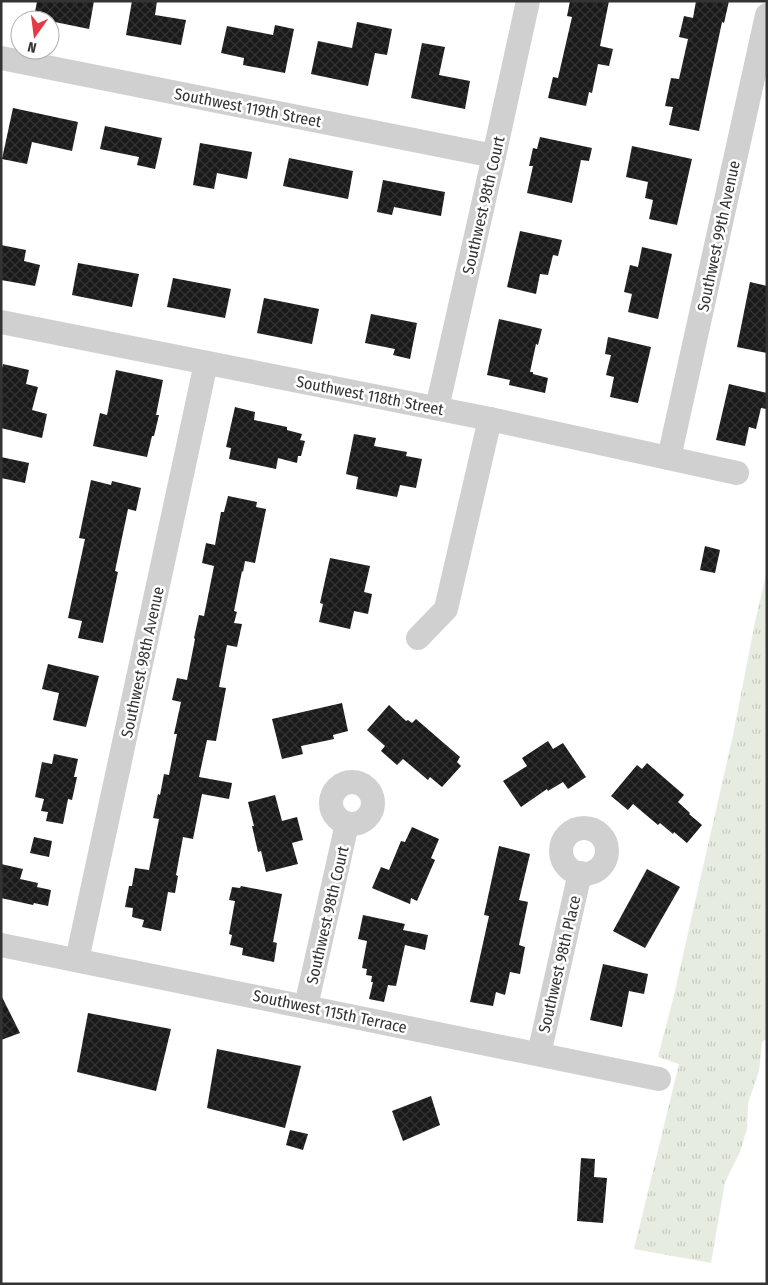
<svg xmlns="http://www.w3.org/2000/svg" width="768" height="1285" font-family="'Fira Sans Condensed',sans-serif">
<defs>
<pattern id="grass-tufts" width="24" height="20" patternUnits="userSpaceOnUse" patternTransform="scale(1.25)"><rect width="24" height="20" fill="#e6ecdf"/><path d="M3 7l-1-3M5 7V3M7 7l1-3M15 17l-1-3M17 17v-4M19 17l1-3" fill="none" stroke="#c6cbc0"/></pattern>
<pattern id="building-cross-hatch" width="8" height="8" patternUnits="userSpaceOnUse" patternTransform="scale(1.25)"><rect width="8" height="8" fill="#1a1a1a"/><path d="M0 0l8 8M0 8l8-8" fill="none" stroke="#333"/></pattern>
</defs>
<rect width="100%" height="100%" fill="#fff"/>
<!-- grass -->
<polygon fill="url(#grass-tufts)" points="767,570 767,1039 762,1042 759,1071 748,1103 747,1129 740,1152 725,1182 711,1263 634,1249 679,1064 658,1057 674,995 733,735 755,622"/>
<!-- building -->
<g fill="url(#building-cross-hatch)">
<polygon points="37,1 94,1 89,29 50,21 50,20 34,18"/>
<polygon points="132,1 157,1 155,15 186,20 181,45 126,35"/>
<polygon points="570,1 609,1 600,46 613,49 609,66 598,64 592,93 589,92 586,106 548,98 553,77 558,78 572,17 567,16"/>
<polygon points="696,1 729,1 724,23 722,22 699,131 669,125 673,107 665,106 671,78 679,79 688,39 679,37 684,16 693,18"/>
<polygon points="357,22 392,29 387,55 375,53 368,86 311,74 318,41 352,48"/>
<polygon points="275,25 294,29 285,73 243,65 244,58 221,53 227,26 273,35"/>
<polygon points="422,43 445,47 439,75 470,81 465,109 411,98"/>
<polygon points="13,108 78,122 72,151 32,142 27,164 2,159"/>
<polygon points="105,126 162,138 155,169 137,165 139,157 100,149"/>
<polygon points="540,137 592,148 589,161 581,160 572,203 527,193 533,166 529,166 533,148 537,149"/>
<polygon points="200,143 252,152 247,179 217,173 214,189 193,185"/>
<polygon points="632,146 692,159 677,225 649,219 653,200 645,198 648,182 626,177"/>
<polygon points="289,158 353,171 348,199 283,186"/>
<polygon points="383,180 445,192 441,216 394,207 392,215 377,212"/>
<polygon points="520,231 562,240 558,256 553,255 548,275 540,274 536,294 507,287"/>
<polygon points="1,245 26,250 24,261 40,265 35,286 1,280"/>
<polygon points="642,247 672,254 658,319 628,312 632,294 624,292 630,265 638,267"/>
<polygon points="78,263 139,274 132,307 72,295"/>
<polygon points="173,278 231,289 225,318 167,307"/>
<polygon points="750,282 767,286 767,353 737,347"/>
<polygon points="264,298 319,309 312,344 257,333"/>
<polygon points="371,314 417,323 410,359 393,355 395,349 365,343"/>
<polygon points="499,319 542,329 538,345 536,344 530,372 533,372 533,374 548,378 545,393 509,385 510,380 487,375"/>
<polygon points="608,337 651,347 638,403 610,397 614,377 606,375 611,355 605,354"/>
<polygon points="3,364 29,370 26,384 38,387 32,410 47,414 42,438 1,428 1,372"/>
<polygon points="116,370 163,380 156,415 159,415 154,436 152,436 147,457 93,446 100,413 107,415"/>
<polygon points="729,384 767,393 767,409 761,408 756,429 749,427 745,446 716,440"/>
<polygon points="235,407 255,412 254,420 287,427 287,430 302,434 300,440 305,441 301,456 298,456 297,463 278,458 276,469 229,459 231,448 226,447"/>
<polygon points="354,434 376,438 374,446 407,452 406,456 422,459 416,488 400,485 397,497 356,489 358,477 346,474"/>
<polygon points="1,457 29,463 25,483 1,478"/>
<polygon points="91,480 111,485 112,481 141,488 136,511 128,509 115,571 118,572 103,643 78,638 82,621 68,618 85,539 79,538"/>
<polygon points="228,496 257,502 256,507 266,509 255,563 245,561 243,572 242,571 234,611 237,612 234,623 242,624 237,647 227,645 219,687 226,688 216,741 207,740 199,777 232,783 229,799 202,794 193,839 183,837 176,875 178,876 175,893 168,892 161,931 142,927 144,920 132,917 133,908 125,907 129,886 132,886 135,868 149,870 159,819 153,818 158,794 160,795 164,774 169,775 177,734 174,734 181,702 172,700 177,678 187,680 195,639 194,638 199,615 204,616 214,566 202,563 206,543 215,545 221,512 224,512"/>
<polygon points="705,546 720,550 715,573 700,570"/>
<polygon points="330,558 370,566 364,592 372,594 368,614 354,611 350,629 319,622 323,604 320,603"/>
<polygon points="48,664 99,676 86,727 53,720 59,693 42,689"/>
<polygon points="342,703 348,731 333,735 334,739 301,746 303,754 282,759 272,719"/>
<polygon points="389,705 406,721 408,720 412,723 416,719 460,757 457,762 461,766 442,787 430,777 428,780 403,759 397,765 381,751 385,746 367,730"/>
<polygon points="548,741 553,749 563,743 586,777 568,789 563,782 548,791 547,789 521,807 503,781 527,766 522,758"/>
<polygon points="54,754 78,759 74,777 77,777 72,800 68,799 63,824 46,821 48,812 41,811 44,799 35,797 42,762 52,764"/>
<polygon points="647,763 684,795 678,802 690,813 689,814 702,825 687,843 674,832 673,834 660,823 658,825 633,804 628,810 611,796 637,765 642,769"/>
<polygon points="275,795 282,821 297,817 303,840 292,843 298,864 266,872 261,851 258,852 252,826 254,826 248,802"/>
<polygon points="412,827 439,839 431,858 435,860 417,901 411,898 410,904 372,888 381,867 389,870 401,841 405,842"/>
<polygon points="34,837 52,841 49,857 30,853"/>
<polygon points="499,846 530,854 519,900 528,902 519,945 525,947 520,974 510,972 505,995 496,992 493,1006 470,1002 489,916 484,915"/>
<polygon points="1,864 23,869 20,879 38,883 37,887 51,890 48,906 34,903 33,905 1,898"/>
<polygon points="647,869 680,887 645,948 613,931"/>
<polygon points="241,886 282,894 273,942 277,943 274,962 242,955 243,948 230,945 232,935 229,934 235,901 229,900 232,887 240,888"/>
<polygon points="363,915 405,924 403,930 428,935 425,950 405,945 396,986 388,985 384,1002 369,999 373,982 371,982 372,976 366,975 367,969 362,968 367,941 358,939"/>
<polygon points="603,964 648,974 644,994 629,991 622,1027 590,1020"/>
<polygon points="1,995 20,1033 1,1040"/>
<polygon points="88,1013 171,1029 156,1091 77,1072"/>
<polygon points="217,1049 301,1066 285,1128 207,1108"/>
<polygon points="431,1096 440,1125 403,1141 392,1111"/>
<polygon points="290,1130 308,1134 303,1150 286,1145"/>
<polygon points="581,1158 595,1159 594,1177 607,1178 603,1223 577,1221"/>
</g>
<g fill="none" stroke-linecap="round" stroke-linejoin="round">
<!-- minor -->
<g stroke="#d0d0d0" stroke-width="24">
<polyline points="1,58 494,156"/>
<polyline points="1,322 490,419 737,473"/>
<polyline points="437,408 494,156 528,1"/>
<polyline points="669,458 767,15"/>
<polyline points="418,638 446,609 490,419"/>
<circle cx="352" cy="803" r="21"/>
<circle cx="584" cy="851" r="23"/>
<polyline points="1,945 659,1079"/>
<polyline points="77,960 206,363"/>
<polyline points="306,1006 347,824"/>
<polyline points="539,1054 580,873"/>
</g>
</g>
<g text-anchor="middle" stroke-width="5" stroke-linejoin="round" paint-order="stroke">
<!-- street labels -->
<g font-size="16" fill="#333" stroke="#fff">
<text transform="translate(248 107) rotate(11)" y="6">Southwest 119th Street</text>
<text transform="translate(483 205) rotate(-77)" y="6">Southwest 98th Court</text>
<text transform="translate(718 236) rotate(-78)" y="6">Southwest 99th Avenue</text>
<text transform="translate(370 395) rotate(11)" y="6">Southwest 118th Street</text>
<text transform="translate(142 662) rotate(-78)" y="6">Southwest 98th Avenue</text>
<text transform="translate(327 915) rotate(-77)" y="6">Southwest 98th Court</text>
<text transform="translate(559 964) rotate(-77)" y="6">Southwest 98th Place</text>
<text transform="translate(330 1011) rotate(12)" y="6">Southwest 115th Terrace</text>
</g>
</g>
<!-- border -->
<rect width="768" height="1285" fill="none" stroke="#333333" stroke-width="5"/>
<!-- north arrow -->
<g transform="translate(35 35) rotate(194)"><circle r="24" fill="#ffffff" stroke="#adadad"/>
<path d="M0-4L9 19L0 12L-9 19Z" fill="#e63946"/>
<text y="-8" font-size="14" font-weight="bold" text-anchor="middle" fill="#333333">N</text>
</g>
</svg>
